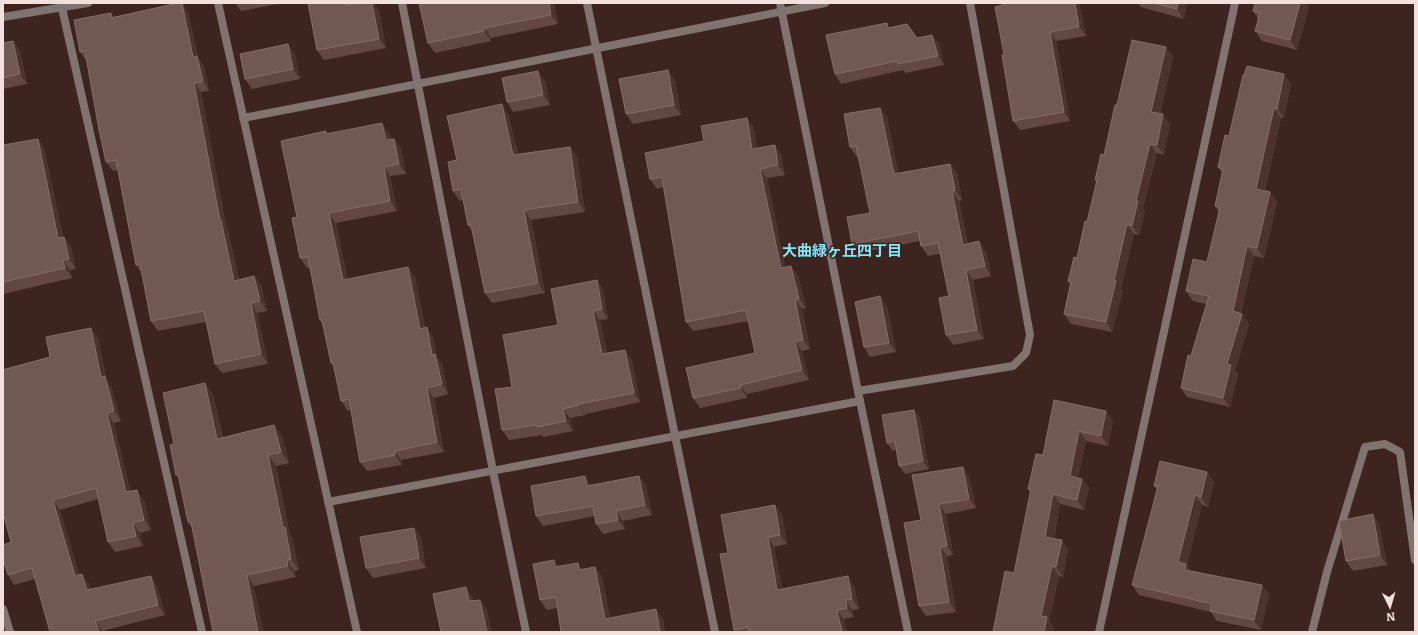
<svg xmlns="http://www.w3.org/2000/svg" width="1418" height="635" font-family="Literata,'Noto Sans JP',serif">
<rect width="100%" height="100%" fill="#3d241f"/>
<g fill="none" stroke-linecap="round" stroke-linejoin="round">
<!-- street -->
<g stroke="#817370" stroke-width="8">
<polyline points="218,3 357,632"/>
<polyline points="402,3 493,471 526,632"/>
<polyline points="587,3 715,632"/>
<polyline points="780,3 860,401 908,632"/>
<polyline points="62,8 202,632"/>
<polyline points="3,17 88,3"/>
<path d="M243,118C437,81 630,40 825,3"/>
<polyline points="858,391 1013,366 1026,353 1030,335 970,3"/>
<polyline points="328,502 860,401"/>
<polyline points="3,609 10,632"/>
<polyline points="1099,632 1235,3"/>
<polyline points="1312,632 1327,572 1365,447 1385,444 1400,452 1415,560"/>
</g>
</g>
<!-- wall -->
<g fill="#634742">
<polygon points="178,3 182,3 188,12 198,58 204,66 209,91 201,92 226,226 228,229 239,280 254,276 261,285 267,311 257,313 268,364 222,373 215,364 206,322 158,331 151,321 142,274 136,265 118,170 113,171 106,162 87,62 80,52 111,13 113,17"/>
<polygon points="235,3 283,3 241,11"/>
<polygon points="308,3 350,3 351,4 374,3 379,10 386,48 324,60 317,50"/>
<polygon points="554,3 558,24 491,38 491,41 435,53 428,43"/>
<polygon points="1006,3 1079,3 1086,36 1056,41 1070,121 1020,130 1013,121"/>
<polygon points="1138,3 1187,3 1184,19 1141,7"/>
<polygon points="1255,3 1306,3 1309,7 1297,50 1262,41 1255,31 1258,19 1253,11"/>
<polygon points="890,28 917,38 932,35 939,44 944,65 905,73 903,70 841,84 835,74"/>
<polygon points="13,41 20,51 27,84 3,89 3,43"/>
<polygon points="288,44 295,54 300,79 252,89 245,79"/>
<polygon points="1166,47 1173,57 1160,114 1170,124 1164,155 1157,153 1143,208 1145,211 1139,235 1134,234 1121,289 1123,291 1112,332 1071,324 1064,314 1070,284 1068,281 1077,258 1087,222 1097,182 1095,180 1104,155 1117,105"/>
<polygon points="675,80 681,115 633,124 626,114"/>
<polygon points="545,81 550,105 513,112 507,102"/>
<polygon points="1291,84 1284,118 1281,118 1265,191 1270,192 1277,202 1264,258 1254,256 1241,314 1249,324 1235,370 1238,374 1230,407 1187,397 1181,388 1206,304 1193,301 1186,291 1207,262 1219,212 1215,206 1222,173 1218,167"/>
<polygon points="880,108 887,117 898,173 950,164 957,173 962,200 959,201 968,244 986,251 991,276 973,280 984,339 953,345 946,335 949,296 940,254 928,256 921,246 920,241 858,253 852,244 870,213 859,156 857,157 850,147"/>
<polygon points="508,114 518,154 570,147 577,157 585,212 531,220 545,293 492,303 485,293 473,232 468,225 463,200 460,201 453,191 457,160"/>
<polygon points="747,118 754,128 757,148 775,145 781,154 785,175 767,178 785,267 798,275 806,308 802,309 810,349 802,351 809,380 747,394 747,398 700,408 693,398 755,353 749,321 693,331 686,322 663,187 657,189 650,179 704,141"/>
<polygon points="389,133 391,139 394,139 401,148 406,174 390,176 397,211 336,223 347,279 408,267 415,277 425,328 427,327 433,337 437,358 442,364 448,394 434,398 444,452 401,460 402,465 367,471 360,462 351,410 348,411 341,401 334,367 331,363 322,323 320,320 310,268 307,268 300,258 297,217 327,134"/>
<polygon points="38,139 44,148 63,237 64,237 71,247 76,269 70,270 72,278 3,294 3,145"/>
<polygon points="597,280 603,290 608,319 600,320 607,353 625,350 632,360 640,402 586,414 586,415 570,418 573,431 543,437 542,435 509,440 502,430 512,387 558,325"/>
<polygon points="887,306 896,352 870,357 864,347"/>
<polygon points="91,328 98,338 106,378 111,386 121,421 114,423 130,491 144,500 151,530 140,533 143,546 115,552 108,542 98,499 60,510 79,575 89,584 91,589 157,585 165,615 102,631 35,579 14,585 8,575 11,542 3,513 3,363 4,369 50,357"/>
<polygon points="205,383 213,395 223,438 282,436 289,463 276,466 290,535 292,538 299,570 294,571 296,577 254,586 192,528 188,522 179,479 176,475 174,444"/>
<polygon points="914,410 920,418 929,469 905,474 899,466 896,450 893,451 887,443"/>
<polygon points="1106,411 1113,421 1108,446 1086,441 1078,478 1082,479 1089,488 1084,510 1060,504 1054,539 1062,540 1068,550 1063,577 1059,576 1049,621 1054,627 1014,573 1030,493 1028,489 1043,455"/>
<polygon points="1207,472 1214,482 1208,507 1202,505 1187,564 1191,571 1262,585 1269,595 1261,630 1217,621 1211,612 1139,595 1132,585 1157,490 1154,486"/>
<polygon points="585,476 591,486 639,476 646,485 652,515 623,521 625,529 603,534 596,524 595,516 543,526 536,516"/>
<polygon points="969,476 976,508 946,514 953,555 947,556 956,612 926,616 919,606 921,520"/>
<polygon points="775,505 782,514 787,544 774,547 782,589 854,586 859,609 852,610 854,617 844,619 847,632 735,632 734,630 728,553"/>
<polygon points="1379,524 1387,565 1353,571 1346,561"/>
<polygon points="414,528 421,538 426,568 373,578 366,568"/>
<polygon points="554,560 559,567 578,563 582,570 595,567 602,577 610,618 663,619 665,632 561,632 557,608 547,610 540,600"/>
</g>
<!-- shaded-wall -->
<g fill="#4d322d">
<polygon points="182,3 188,12 198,58 204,66 209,91 203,81 193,57"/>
<polygon points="346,3 350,3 353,15 346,5"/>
<polygon points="372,3 374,3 379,10 386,48 379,39"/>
<polygon points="549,3 554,3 558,24 551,15"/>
<polygon points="1075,3 1079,3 1086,36 1079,27"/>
<polygon points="1178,3 1187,3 1184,19 1177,9"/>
<polygon points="1300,3 1306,3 1309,7 1297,50 1290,40"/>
<polygon points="484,28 491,38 491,41 484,31"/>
<polygon points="1050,32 1056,41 1070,121 1064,112"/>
<polygon points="932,35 939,44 944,65 938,56"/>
<polygon points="13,41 20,51 27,84 20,74"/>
<polygon points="288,44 295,54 300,79 293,69"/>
<polygon points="1166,47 1173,57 1158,122 1151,112"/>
<polygon points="668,70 675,80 681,115 674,105"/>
<polygon points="538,71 545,81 550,105 543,95"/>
<polygon points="1284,74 1291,84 1284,118 1277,109"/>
<polygon points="194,83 201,92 226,226 228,229 241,290 234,281 220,220"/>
<polygon points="502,104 508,114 520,165 513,155"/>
<polygon points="880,108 887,117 901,184 894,174"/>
<polygon points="1274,108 1281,118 1263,199 1256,189"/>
<polygon points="1163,114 1170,124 1164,155 1157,145"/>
<polygon points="747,118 754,128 759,159 752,149"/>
<polygon points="382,123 389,133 393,150 386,140"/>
<polygon points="38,139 44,148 65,248 58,238"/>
<polygon points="394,139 401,148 406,174 399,164"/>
<polygon points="1150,144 1157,153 1143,208 1145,211 1139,235 1132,226 1136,201"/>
<polygon points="775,145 781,154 785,175 778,165"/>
<polygon points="570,147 577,157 585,212 578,202"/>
<polygon points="950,164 957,173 962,200 955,190"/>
<polygon points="384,167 390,176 397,211 390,201"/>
<polygon points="760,169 767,178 788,278 781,268"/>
<polygon points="952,191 959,201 970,254 963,245"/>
<polygon points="1270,192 1277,202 1264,258 1257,248"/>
<polygon points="524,210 531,220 545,293 538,283"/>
<polygon points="329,213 336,223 350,289 343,280"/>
<polygon points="1127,224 1134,234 1121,289 1123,291 1112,332 1106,322 1114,281"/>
<polygon points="64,237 71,247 76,269 69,259"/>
<polygon points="979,241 986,251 991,276 985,266"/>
<polygon points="1247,246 1254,256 1240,318 1242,314 1249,324 1235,370 1238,374 1230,407 1223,398 1233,311"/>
<polygon points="63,260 70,270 72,278 65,268"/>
<polygon points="791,266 798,275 806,308 799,299"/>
<polygon points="408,267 415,277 427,339 420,329"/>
<polygon points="966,270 973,280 984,339 977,330"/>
<polygon points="254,276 261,285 267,311 260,301"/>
<polygon points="597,280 603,290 608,319 602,309"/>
<polygon points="880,296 887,306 896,352 889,343"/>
<polygon points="795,299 802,309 810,349 803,340"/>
<polygon points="251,303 257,313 268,364 261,354"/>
<polygon points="593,311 600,320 609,364 602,354"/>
<polygon points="427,327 433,337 437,358 442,364 448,394 442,384 432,355"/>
<polygon points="91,328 98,338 106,378 111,386 121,421 114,411 101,377"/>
<polygon points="795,341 802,351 809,380 802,370"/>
<polygon points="625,350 632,360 640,402 634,393"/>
<polygon points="205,383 213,395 225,451 217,439"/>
<polygon points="740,385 747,394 747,398 741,388"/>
<polygon points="427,388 434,398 444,452 437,442"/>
<polygon points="579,404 586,414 586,415 579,405"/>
<polygon points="563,409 570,418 573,431 566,421"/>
<polygon points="914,410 920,418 929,469 923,461"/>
<polygon points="1106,411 1113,421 1108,446 1101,436"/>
<polygon points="107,413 114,423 133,502 126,492"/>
<polygon points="274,425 282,436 289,463 281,452"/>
<polygon points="1079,431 1086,441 1077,486 1070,476"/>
<polygon points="395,451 401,460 402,465 395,455"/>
<polygon points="268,455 276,466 290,535 292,538 299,570 291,559 283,527"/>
<polygon points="963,467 969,476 976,508 969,499"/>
<polygon points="1207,472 1214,482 1208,507 1201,497"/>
<polygon points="585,476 591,486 587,486"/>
<polygon points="639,476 646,485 652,515 645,505"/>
<polygon points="1082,479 1089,488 1084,510 1077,500"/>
<polygon points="137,490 144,500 151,530 144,520"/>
<polygon points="1053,494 1060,504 1052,547 1045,537"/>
<polygon points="1195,495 1202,505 1187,564 1193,574 1192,579 1178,562"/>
<polygon points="53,500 60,510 82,586 75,576"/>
<polygon points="939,504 946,514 953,555 947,546"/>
<polygon points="775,505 782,514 787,544 780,535"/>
<polygon points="616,511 623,521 625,529 618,520"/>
<polygon points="1373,514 1379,524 1387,565 1380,555"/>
<polygon points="133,523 140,533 143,546 136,536"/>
<polygon points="414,528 421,538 426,568 419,558"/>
<polygon points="768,537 774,547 784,600 777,590"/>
<polygon points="1062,540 1068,550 1063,577 1056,567"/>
<polygon points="940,547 947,556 956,612 949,602"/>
<polygon points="287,560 294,571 296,577 288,566"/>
<polygon points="554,560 561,570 555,567"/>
<polygon points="578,563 584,573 579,570"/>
<polygon points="1052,566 1059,576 1049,621 1054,627 1053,632 1044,632 1041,616"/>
<polygon points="595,567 602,577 612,629 605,619"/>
<polygon points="82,574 89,584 94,600 87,590"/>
<polygon points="247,575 254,586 264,632 258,632"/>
<polygon points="151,576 157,585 165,615 158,605"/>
<polygon points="848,576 854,586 859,609 852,599"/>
<polygon points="1262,585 1269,595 1261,630 1254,620"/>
<polygon points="466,587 473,597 476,611 469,601"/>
<polygon points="480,600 487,609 492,632 487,632"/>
<polygon points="846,600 852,610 854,617 847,608"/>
<polygon points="656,609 663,619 665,632 660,632"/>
<polygon points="837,610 844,619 847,632 842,632"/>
<polygon points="95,621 102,631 103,632 99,632"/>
</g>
<!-- building -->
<g fill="#725852" stroke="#866d68">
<polygon points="178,3 182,3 193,57 197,56 203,81 194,83 220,220 221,220 234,281 254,276 260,301 251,303 261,354 215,364 204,311 151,321 140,264 136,265 116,160 106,162 99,130 85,51 80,52 74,20 111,13 111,18"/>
<polygon points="308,3 346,3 346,5 358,3 372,3 379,39 317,50"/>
<polygon points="419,3 549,3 551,15 484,28 484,31 428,43"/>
<polygon points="1006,3 1075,3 1079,27 1050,32 1064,112 1013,121 1002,55 1004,54 995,7 1006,4"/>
<polygon points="1153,3 1178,3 1177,9"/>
<polygon points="1255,3 1300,3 1290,40 1255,31 1260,13 1253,11"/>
<polygon points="887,23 888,28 907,24 917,38 932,35 938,56 898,64 898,61 835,74 826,35"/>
<polygon points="1132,40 1166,47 1151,112 1163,114 1157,145 1150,144 1136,201 1138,201 1132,226 1127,224 1114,281 1116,281 1106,322 1064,314 1071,282 1068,281 1074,257 1077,258 1085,221 1087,222 1097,180 1095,180 1101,154 1104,155 1115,105 1117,105"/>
<polygon points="13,41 20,74 3,78 3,43"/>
<polygon points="288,44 293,69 245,79 240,54"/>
<polygon points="1247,66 1284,74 1277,109 1274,108 1256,189 1270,192 1257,248 1247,246 1233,311 1242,314 1227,364 1231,365 1223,398 1181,388 1188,355 1191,356 1209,296 1186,291 1193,259 1207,262 1220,207 1215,206 1223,169 1218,167 1225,135 1229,136 1243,75 1244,75"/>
<polygon points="668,70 674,105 626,114 619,79"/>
<polygon points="538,71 543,95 507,102 502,78"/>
<polygon points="502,104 513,155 570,147 578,202 524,210 538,283 485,293 471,225 468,225 461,189 453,191 448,162 457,160 447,116"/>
<polygon points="880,108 894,174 950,164 955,190 952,191 963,245 979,241 985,266 966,270 977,330 946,335 939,298 949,296 938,243 921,246 918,231 852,244 847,217 870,213 856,146 850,147 844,114"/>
<polygon points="747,118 752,149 775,145 778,165 760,169 781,268 791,266 799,299 795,299 803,340 795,341 802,370 740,385 741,388 693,398 686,368 755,353 746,310 686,322 662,177 650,179 645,153 704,141 701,126"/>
<polygon points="382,123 386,140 394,139 399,164 384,167 390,201 329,213 343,280 408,267 420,329 427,327 432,355 435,354 442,384 427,388 437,442 395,451 395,455 360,462 349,399 341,401 333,363 331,363 322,320 320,320 308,257 300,258 292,218 297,217 281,141 326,131 326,134"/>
<polygon points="38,139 58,238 64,237 69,259 63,260 65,268 3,282 3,145"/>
<polygon points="597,280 602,309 593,311 602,354 625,350 634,393 579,404 579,405 563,409 566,421 537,427 536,425 502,430 495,389 512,387 503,335 558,325 551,289"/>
<polygon points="880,296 889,343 864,347 855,302"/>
<polygon points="91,328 101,377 105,376 114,411 107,413 126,492 137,490 144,520 133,523 136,536 108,542 96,488 53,500 75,576 82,574 87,590 151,576 158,605 95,621 99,632 50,632 32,568 8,575 3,559 3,545 11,542 3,513 3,370 50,357 46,337"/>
<polygon points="205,383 217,439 274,425 281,452 268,455 283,527 285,527 291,559 287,560 288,566 247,575 258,632 213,632 191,522 188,522 178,474 176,475 170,445 174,444 163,393"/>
<polygon points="1054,400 1106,411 1101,436 1079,431 1070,476 1082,479 1077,500 1053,494 1045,537 1062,540 1056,567 1052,566 1041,616 1047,617 1044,632 993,632 1005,571 1014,573 1031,489 1028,489 1036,454 1043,455"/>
<polygon points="914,410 923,461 899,466 895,441 887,443 882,415"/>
<polygon points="1160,461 1207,472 1201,497 1195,495 1178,562 1186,564 1185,570 1262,585 1254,620 1210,611 1212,604 1132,585 1158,486 1154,486"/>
<polygon points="963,467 969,499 939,504 947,546 940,547 949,602 919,606 904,523 921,520 912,475"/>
<polygon points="585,476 587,486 639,476 645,505 616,511 618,520 596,524 593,506 536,516 531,486"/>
<polygon points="775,505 780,535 768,537 777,590 848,576 852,599 846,600 847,608 837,610 842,632 749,632 748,627 734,630 720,554 728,553 721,515"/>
<polygon points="1373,514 1380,555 1346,561 1339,521"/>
<polygon points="414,528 419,558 366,568 360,537"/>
<polygon points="554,560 555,567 578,563 579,570 595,567 605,619 656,609 660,632 561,632 556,597 540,600 533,564"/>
<polygon points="466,587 469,601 480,600 487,632 441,632 433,594"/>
</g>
<g text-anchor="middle" stroke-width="3" stroke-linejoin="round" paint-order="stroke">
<!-- neighbourhood labels -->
<g font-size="15" font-weight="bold" fill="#80e7fc" stroke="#3d241f">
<text x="842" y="256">大曲緑ヶ丘四丁目</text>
</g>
</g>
<!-- border -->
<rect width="1418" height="635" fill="none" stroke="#f2e0dc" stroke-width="8"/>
<!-- north arrow -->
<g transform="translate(1390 607) rotate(175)" stroke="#3d241f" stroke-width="3" paint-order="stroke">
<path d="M0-3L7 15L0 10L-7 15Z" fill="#f2e0dc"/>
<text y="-6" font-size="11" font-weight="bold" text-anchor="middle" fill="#f2e0dc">N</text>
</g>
</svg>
